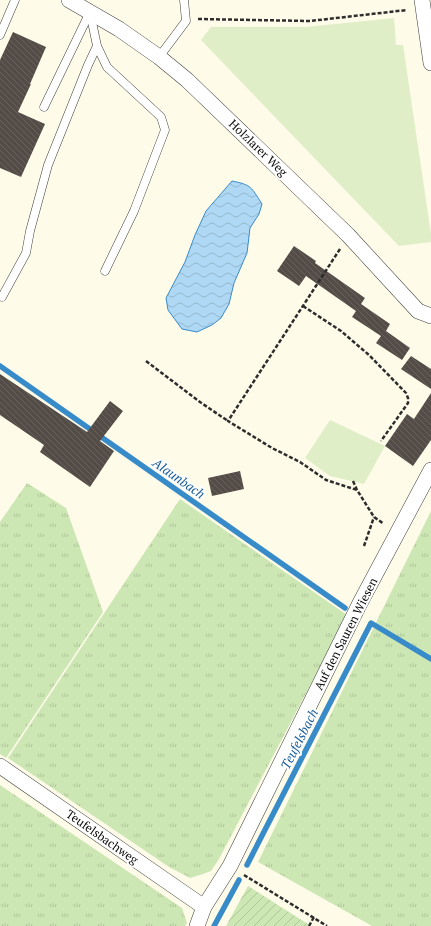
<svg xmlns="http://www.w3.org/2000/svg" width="431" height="926" font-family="'PT Serif',serif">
<defs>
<pattern id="grass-tufts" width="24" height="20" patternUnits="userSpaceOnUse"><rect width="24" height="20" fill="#cde7b4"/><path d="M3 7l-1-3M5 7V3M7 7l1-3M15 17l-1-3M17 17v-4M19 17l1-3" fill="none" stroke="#afc599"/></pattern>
<pattern id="garden-furrows" width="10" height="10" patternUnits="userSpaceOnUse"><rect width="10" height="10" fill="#cde7b4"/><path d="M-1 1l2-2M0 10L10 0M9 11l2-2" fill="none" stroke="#afc599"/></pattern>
<pattern id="water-waves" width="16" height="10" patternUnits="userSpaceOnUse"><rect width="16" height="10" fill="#afd8f4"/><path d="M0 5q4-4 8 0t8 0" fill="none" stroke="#95b8d0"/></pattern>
<pattern id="building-back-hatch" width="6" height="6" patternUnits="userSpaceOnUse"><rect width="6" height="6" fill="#534c47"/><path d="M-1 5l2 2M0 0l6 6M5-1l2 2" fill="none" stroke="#67615d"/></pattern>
</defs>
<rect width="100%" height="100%" fill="#fefbe9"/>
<!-- grass -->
<g fill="url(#grass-tufts)">
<polygon points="27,483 66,508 103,612 6,758 0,754 0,522"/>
<polygon points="180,499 347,615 219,859 211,871 200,875 190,878 169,867 8,758"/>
<polygon points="431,511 431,926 372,926 258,862"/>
<polygon points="0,785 182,908 187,923 185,926 0,926"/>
</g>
<!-- garden -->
<polygon fill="url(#garden-furrows)" points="248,886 311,926 226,926"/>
<!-- pitch -->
<g fill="#dfeec6">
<polygon points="394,18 396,45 403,45 431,234 431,242 399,246 201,40 211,27 306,27"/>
<polygon points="330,420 385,446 364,484 330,476 305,458"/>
</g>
<!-- water -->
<path fill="url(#water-waves)" stroke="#388bc9" d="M232,181C252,185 251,187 262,204L259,214L250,228L247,253L234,283L229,304L221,318L212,325L197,332L182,329L168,310L166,298L185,262L195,235L206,211Z"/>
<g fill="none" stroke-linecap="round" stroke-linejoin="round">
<!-- stream -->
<g stroke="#388bc9" stroke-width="5.5">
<polyline points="0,366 345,608"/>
<polyline points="247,865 371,623 431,659"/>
<polyline points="214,926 239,880"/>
</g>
</g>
<!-- building -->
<g fill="url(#building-back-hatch)">
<polygon points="13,32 46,47 30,84 31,84 18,112 45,124 21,177 0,168 0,60"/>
<polygon points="294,246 316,261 315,263 365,298 361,304 390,324 386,331 410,348 402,360 376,343 381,336 352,317 356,311 306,276 299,286 277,271"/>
<polygon points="411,356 431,369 431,389 401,369"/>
<polygon points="0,374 87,432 110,401 123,411 100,441 114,451 90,487 40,452 44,445 0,415"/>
<polygon points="431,393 431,440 413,466 385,446 407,414 414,419"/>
<polygon points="240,471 244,489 212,496 208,478"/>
</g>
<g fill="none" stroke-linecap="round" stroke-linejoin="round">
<!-- lane casing -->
<g stroke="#3e3e3e" stroke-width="9">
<g id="lane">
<polyline points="90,12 97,46 107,67 161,117 165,130 134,211 105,271"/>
<polyline points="0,35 15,0"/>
<polyline points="159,57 186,21 184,0"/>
<polyline points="44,107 90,12"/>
<polyline points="2,297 26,253 30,231 48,165 88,65 97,46"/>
</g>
</g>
<!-- street casing -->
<g stroke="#3e3e3e" stroke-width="16">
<g id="street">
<polyline points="69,0 119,29 159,57 187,80 348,235 418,311 431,316"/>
<polyline points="422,0 431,63"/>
<polyline points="0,766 204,907"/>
<polyline points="197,926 204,907 230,866 360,603 431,470"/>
</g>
</g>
<!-- path -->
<g stroke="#2d2d2d" stroke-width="2.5" stroke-dasharray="4 2" stroke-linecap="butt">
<polyline points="198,19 310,21 407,10"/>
<polyline points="340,249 228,421 272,448 300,462 326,480 357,490"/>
<polyline points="303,306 341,331 369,355 406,393 408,398 408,403 381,441"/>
<polyline points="146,361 200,402 228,421"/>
<polyline points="353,481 357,490 374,517 384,524"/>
<polyline points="364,546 374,517"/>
<polyline points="244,875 327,926"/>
<polyline points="309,926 314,917"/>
</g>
<!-- lane -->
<use href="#lane" stroke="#fff" stroke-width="8"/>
<!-- street -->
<use href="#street" stroke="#fff" stroke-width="15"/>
</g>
<g text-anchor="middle" stroke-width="4" stroke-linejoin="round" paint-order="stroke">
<!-- street labels -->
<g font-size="12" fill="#0b0b0b" stroke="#fff">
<text transform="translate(258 148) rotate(44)" y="4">Holzlarer Weg</text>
<text transform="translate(346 634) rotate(-63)" y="4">Auf den Sauren Wiesen</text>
<text transform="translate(102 837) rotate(35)" y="4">Teufelsbachweg</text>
</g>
<!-- water labels -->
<g font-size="13" font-style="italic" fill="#185c98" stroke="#fff">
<text transform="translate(179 478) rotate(35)" y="5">Alaunbach</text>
<text transform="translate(299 739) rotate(-63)" y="5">Teufelsbach</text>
</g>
</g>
</svg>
